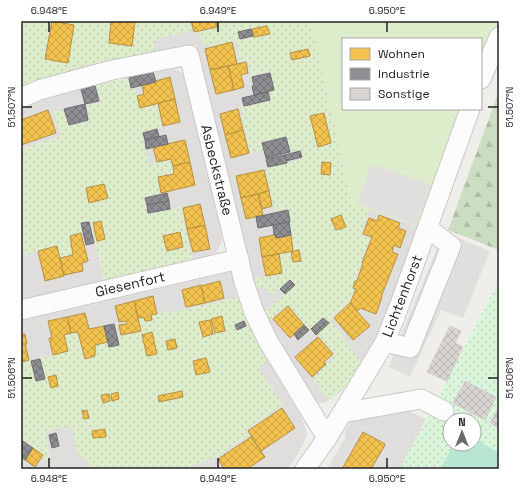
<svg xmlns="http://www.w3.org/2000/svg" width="520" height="490" font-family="'Space Grotesk',sans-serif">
<defs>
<pattern id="forest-firs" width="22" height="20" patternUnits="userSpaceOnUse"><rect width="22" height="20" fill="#cbdec1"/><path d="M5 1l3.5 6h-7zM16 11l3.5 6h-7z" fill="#aebea6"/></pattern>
<pattern id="park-dots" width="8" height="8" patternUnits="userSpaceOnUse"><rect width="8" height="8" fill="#daf5da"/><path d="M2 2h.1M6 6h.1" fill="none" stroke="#bbd2bb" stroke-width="1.8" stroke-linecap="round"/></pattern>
<pattern id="garden-dots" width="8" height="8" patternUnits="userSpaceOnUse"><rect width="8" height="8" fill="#ddeccb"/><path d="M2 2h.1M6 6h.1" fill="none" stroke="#bdcaae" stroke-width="1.8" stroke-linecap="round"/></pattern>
<pattern id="homes-cross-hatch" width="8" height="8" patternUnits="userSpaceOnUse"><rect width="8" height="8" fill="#f2c14e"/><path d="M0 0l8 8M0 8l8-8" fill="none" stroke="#cfa644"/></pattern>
<pattern id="industry-cross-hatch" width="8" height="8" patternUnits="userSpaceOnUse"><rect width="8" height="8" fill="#8d8d92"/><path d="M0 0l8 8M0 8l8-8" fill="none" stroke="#737377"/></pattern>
<pattern id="building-cross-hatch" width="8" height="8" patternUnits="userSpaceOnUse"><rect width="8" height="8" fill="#d7d4d2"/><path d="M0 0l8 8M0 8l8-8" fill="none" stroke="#b8b6b4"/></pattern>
</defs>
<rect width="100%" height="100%" fill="#f0eeeb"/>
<!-- residential -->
<g fill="#dfdedc">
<polygon points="21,21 312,21 351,204 423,228 380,335 341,392 326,402 317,403 314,401 289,364 255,294 196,45 155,55"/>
<polygon points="170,69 175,69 182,73 186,79 222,237 222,240 218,250 212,256 21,301 21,110 47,98 81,89"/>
<polygon points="231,272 237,297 268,361 302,418 307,433 303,445 293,462 286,469 21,469 21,321"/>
<polygon points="403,408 426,419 400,469 327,469 345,438 345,430 352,420"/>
</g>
<!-- grass -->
<polygon fill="#ddeccb" points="311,21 499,21 499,26 481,65 481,39 343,39 343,109 465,109 423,228 351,204"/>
<!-- forest -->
<polygon fill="url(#forest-firs)" points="499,91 499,250 448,230"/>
<!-- park -->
<path fill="url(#park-dots)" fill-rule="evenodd" d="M499,281V469H400ZM450,420H474V444H450Z"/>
<!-- garden -->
<g fill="url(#garden-dots)">
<polygon points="21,21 189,21 192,31 155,39 155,55 21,91"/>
<path d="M218,21H311L351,204L370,209L361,235L370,239L352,288L354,289L350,302L333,316L331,321L362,363C354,378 343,390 330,400L312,378L336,355L318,336H317L309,331L310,330L288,305L268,322L263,313L295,285L290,279L274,294L268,293L263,287L254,288L251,278L283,274L280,254L291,252L293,263L301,262L299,250H294L288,209L275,211L265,169L303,159L301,150L291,152L287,136L261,142L263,150L250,153L240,108L270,100L268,92L275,90L270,71L251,76L247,60L241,61L236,41L204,47L199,32L219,27Z"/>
<polygon points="128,78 130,89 135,88 139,108 157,105 162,127 142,132 149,164 170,160 173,173 157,177 161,193 144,197 148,214 181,207 193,262 104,282 90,221 81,222 83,232 69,236 73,255 60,258 57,246 25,255 22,243 21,243 21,156 25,155 22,149 61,136 53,112 63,110 69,126 90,121 87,105 101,102 97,85"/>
<polygon points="237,297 268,361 258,368 283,405 246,430 249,435 216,457 184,469 96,469 78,455 72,426 45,431 50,459 41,459 43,455 21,439 21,363 68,351 64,335 78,332 84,360 95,357 96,345 108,342 109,347 119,345 117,337 141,331 138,319 144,317 145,321 152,320 151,315 186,309"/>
</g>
<!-- pitch -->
<polygon fill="#b7e6d2" points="474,438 499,453 499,469 440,469 454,444 474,444"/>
<!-- parking -->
<g fill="#e0dfde">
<polygon points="372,164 431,185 416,225 358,204"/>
<polygon points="449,234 490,251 463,318 441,310 410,377 389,367 397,344 439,244"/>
</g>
<!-- homes -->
<g fill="url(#homes-cross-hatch)" stroke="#b49141">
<polygon points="52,21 74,25 68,63 45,59"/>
<polygon points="111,21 135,21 132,46 109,43"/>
<polygon points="191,21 216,21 217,27 194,32"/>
<polygon points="267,26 270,34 254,37 252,29"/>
<polygon points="232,42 237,64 210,70 205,49"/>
<polygon points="308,49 310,56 292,60 290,53"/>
<polygon points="246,62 248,73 241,75 244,87 234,90 228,66"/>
<polygon points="228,66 234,90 216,94 210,70"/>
<polygon points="170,77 175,99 140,108 137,96 144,94 142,85"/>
<polygon points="175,99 180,122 163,126 158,103"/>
<polygon points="238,109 243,130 225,135 220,114"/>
<polygon points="48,110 56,133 21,145 21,120"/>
<polygon points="324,113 331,143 318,147 310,116"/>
<polygon points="243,130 249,153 231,158 225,135"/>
<polygon points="185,140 190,162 173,166 171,159 157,162 153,147"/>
<polygon points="190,162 195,185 161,193 158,177 174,174 173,166"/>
<polygon points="322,162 331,163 330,175 321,174"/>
<polygon points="264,170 269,191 241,198 236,176"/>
<polygon points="104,184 108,198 89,203 86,188"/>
<polygon points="269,191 272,206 262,209 258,194"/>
<polygon points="258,194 263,215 246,219 241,198"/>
<polygon points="200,204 205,225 187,229 183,208"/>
<polygon points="341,215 346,227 336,230 331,219"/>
<polygon points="379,215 400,223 398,228 406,231 400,248 394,245 392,252 398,254 381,297 382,297 376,314 360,308 357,312 350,304 356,289 353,288 355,281 357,281 363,263 362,263 372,237 363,234 369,218 377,221"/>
<polygon points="101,221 105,239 97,241 93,223"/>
<polygon points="205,225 210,249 193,252 187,229"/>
<polygon points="180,232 183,247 167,251 163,236"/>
<polygon points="81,233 88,261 82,263 83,271 64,275 60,258 73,255 70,236"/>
<polygon points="274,235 276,235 276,238 291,235 293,251 262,257 259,238"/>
<polygon points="57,246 64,276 45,281 38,251"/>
<polygon points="299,250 301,261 293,262 291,252"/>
<polygon points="279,254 282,273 266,276 262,257"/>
<polygon points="220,281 224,298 205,303 201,286"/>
<polygon points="201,285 205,303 186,307 182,290"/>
<polygon points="153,296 157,314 151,315 152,320 145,321 144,317 138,318 134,301"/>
<polygon points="134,301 141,331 121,335 119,325 127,324 126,321 119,322 115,306"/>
<polygon points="350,303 370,326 353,340 334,318"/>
<polygon points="288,306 304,325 290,338 273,319"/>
<polygon points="85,313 89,329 104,326 108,342 95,345 95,356 85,359 78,332 71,333 67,317"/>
<polygon points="222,316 225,331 215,333 211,319"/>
<polygon points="67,317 71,333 64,335 68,351 53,355 49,338 52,338 48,321"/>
<polygon points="210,320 213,334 203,337 199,322"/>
<polygon points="152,332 157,354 147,356 142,335"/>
<polygon points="25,334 27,344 25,344 29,360 21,362 21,335"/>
<polygon points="318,337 333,354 324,362 326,364 312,377 295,357"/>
<polygon points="175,339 177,348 168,350 166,341"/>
<polygon points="206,358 210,372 196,375 193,361"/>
<polygon points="56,375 58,386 51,388 48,377"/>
<polygon points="182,391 183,397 159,402 158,396"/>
<polygon points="118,392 119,399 112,401 111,394"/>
<polygon points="109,394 110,401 103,403 101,395"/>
<polygon points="282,408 295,428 261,451 248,431"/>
<polygon points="87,410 89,418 84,419 82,411"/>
<polygon points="105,429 106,437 93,438 92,431"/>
<polygon points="363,432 385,444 385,445 371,469 342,469"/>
<polygon points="251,437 265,457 247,469 224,469 218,459"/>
<polygon points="33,448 43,455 35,467 25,460"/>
</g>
<!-- industry -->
<g fill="url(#industry-cross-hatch)" stroke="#6d6d70">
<polygon points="251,29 253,36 240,39 238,32"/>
<polygon points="153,72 156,82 131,88 129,78"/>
<polygon points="270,73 274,90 254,95 252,86 254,86 252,77"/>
<polygon points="95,86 99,101 85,104 81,89"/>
<polygon points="268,92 270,100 244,106 242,98"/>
<polygon points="85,104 88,120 69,125 64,109"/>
<polygon points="157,129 159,136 145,140 143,133"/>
<polygon points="166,135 168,144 146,149 145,140"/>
<polygon points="286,137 290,152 266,158 262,143"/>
<polygon points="300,151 302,157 286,161 285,155"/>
<polygon points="285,155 287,163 268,167 266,159"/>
<polygon points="167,193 169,201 147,205 145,198"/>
<polygon points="169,201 170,209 148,213 147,205"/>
<polygon points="288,210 290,222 258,228 256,217"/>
<polygon points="89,222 94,243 86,245 81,223"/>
<polygon points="289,222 291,235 276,238 276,235 274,235 273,225"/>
<polygon points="290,280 295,285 285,294 280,289"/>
<polygon points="323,318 329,323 316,335 311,329"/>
<polygon points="244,321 246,326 237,330 235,325"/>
<polygon points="114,324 119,345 109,347 104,326"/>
<polygon points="304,325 309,330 298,340 294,334"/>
<polygon points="40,359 45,379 36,381 31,361"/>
<polygon points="56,433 59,446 52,448 49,435"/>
<polygon points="21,440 33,448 25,460 21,457"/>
</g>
<!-- building -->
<g fill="url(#building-cross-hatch)" stroke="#d3d0cc">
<polygon points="450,326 461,331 455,343 463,347 447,381 427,372"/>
<polygon points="465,381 496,397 485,420 453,403"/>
<polygon points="499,407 499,428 490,423"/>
</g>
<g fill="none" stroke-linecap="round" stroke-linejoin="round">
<!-- minor casing -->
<g stroke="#c9c8c7" stroke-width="21">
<g id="minor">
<polyline points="481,79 499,37"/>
<polyline points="21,98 39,90 112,70 189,55 244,282 254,312 268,341 327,438"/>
<polyline points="21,310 239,259"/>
<polyline points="385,342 410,348 451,246 428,228"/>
<polyline points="342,413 421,399 444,411"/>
<polyline points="305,469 327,438 385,342 400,304 470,109"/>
</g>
</g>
<!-- minor -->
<use href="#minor" stroke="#fdfcfc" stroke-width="19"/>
</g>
<!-- ticks -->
<path fill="none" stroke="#222" stroke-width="1.5" d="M49,22V32M218,22V32M387,22V32M22,107H32M488,107H498M22,378H32M488,378H498M49,458V468M218,458V468M387,458V468"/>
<g text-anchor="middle" stroke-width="4" stroke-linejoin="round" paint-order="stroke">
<!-- street labels -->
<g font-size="14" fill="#222" stroke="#fff">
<text transform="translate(217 170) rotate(76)" y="5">Asbeckstraße</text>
<text transform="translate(130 284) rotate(-13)" y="5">Giesenfort</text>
<text transform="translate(402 296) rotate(-69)" y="5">Lichtenhorst</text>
</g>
</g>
<!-- border -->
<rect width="520" height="490" fill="none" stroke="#ffffff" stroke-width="44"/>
<!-- legend -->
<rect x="342" y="38" width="140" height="72" fill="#ffffff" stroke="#a7a7a7"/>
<rect x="350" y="48" width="20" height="12" fill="#f2c14e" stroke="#a7a7a7"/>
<text x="378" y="58" font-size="12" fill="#222222">Wohnen</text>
<rect x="350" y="68" width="20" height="12" fill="#8d8d92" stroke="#a7a7a7"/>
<text x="378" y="78" font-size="12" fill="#222222">Industrie</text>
<rect x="350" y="88" width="20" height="12" fill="#d7d4d2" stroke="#a7a7a7"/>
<text x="378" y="98" font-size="12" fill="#222222">Sonstige</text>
<!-- north arrow -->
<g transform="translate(462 432)"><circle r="19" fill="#ffffff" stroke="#a7a7a7"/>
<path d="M0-3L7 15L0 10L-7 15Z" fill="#6a6968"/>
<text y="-6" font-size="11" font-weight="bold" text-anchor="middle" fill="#222222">N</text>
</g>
<rect x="22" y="22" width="476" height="446" fill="none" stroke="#222" stroke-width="1.5"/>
<g font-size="10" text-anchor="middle" fill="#222">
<text x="49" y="14">6.948°E</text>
<text x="218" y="14">6.949°E</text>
<text x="387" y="14">6.950°E</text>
<text transform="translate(11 107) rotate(-90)" y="4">51.507°N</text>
<text transform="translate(509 107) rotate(-90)" y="4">51.507°N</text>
<text transform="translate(11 378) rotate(-90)" y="4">51.506°N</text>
<text transform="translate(509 378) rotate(-90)" y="4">51.506°N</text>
<text x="49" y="482">6.948°E</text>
<text x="218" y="482">6.949°E</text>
<text x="387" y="482">6.950°E</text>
</g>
</svg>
